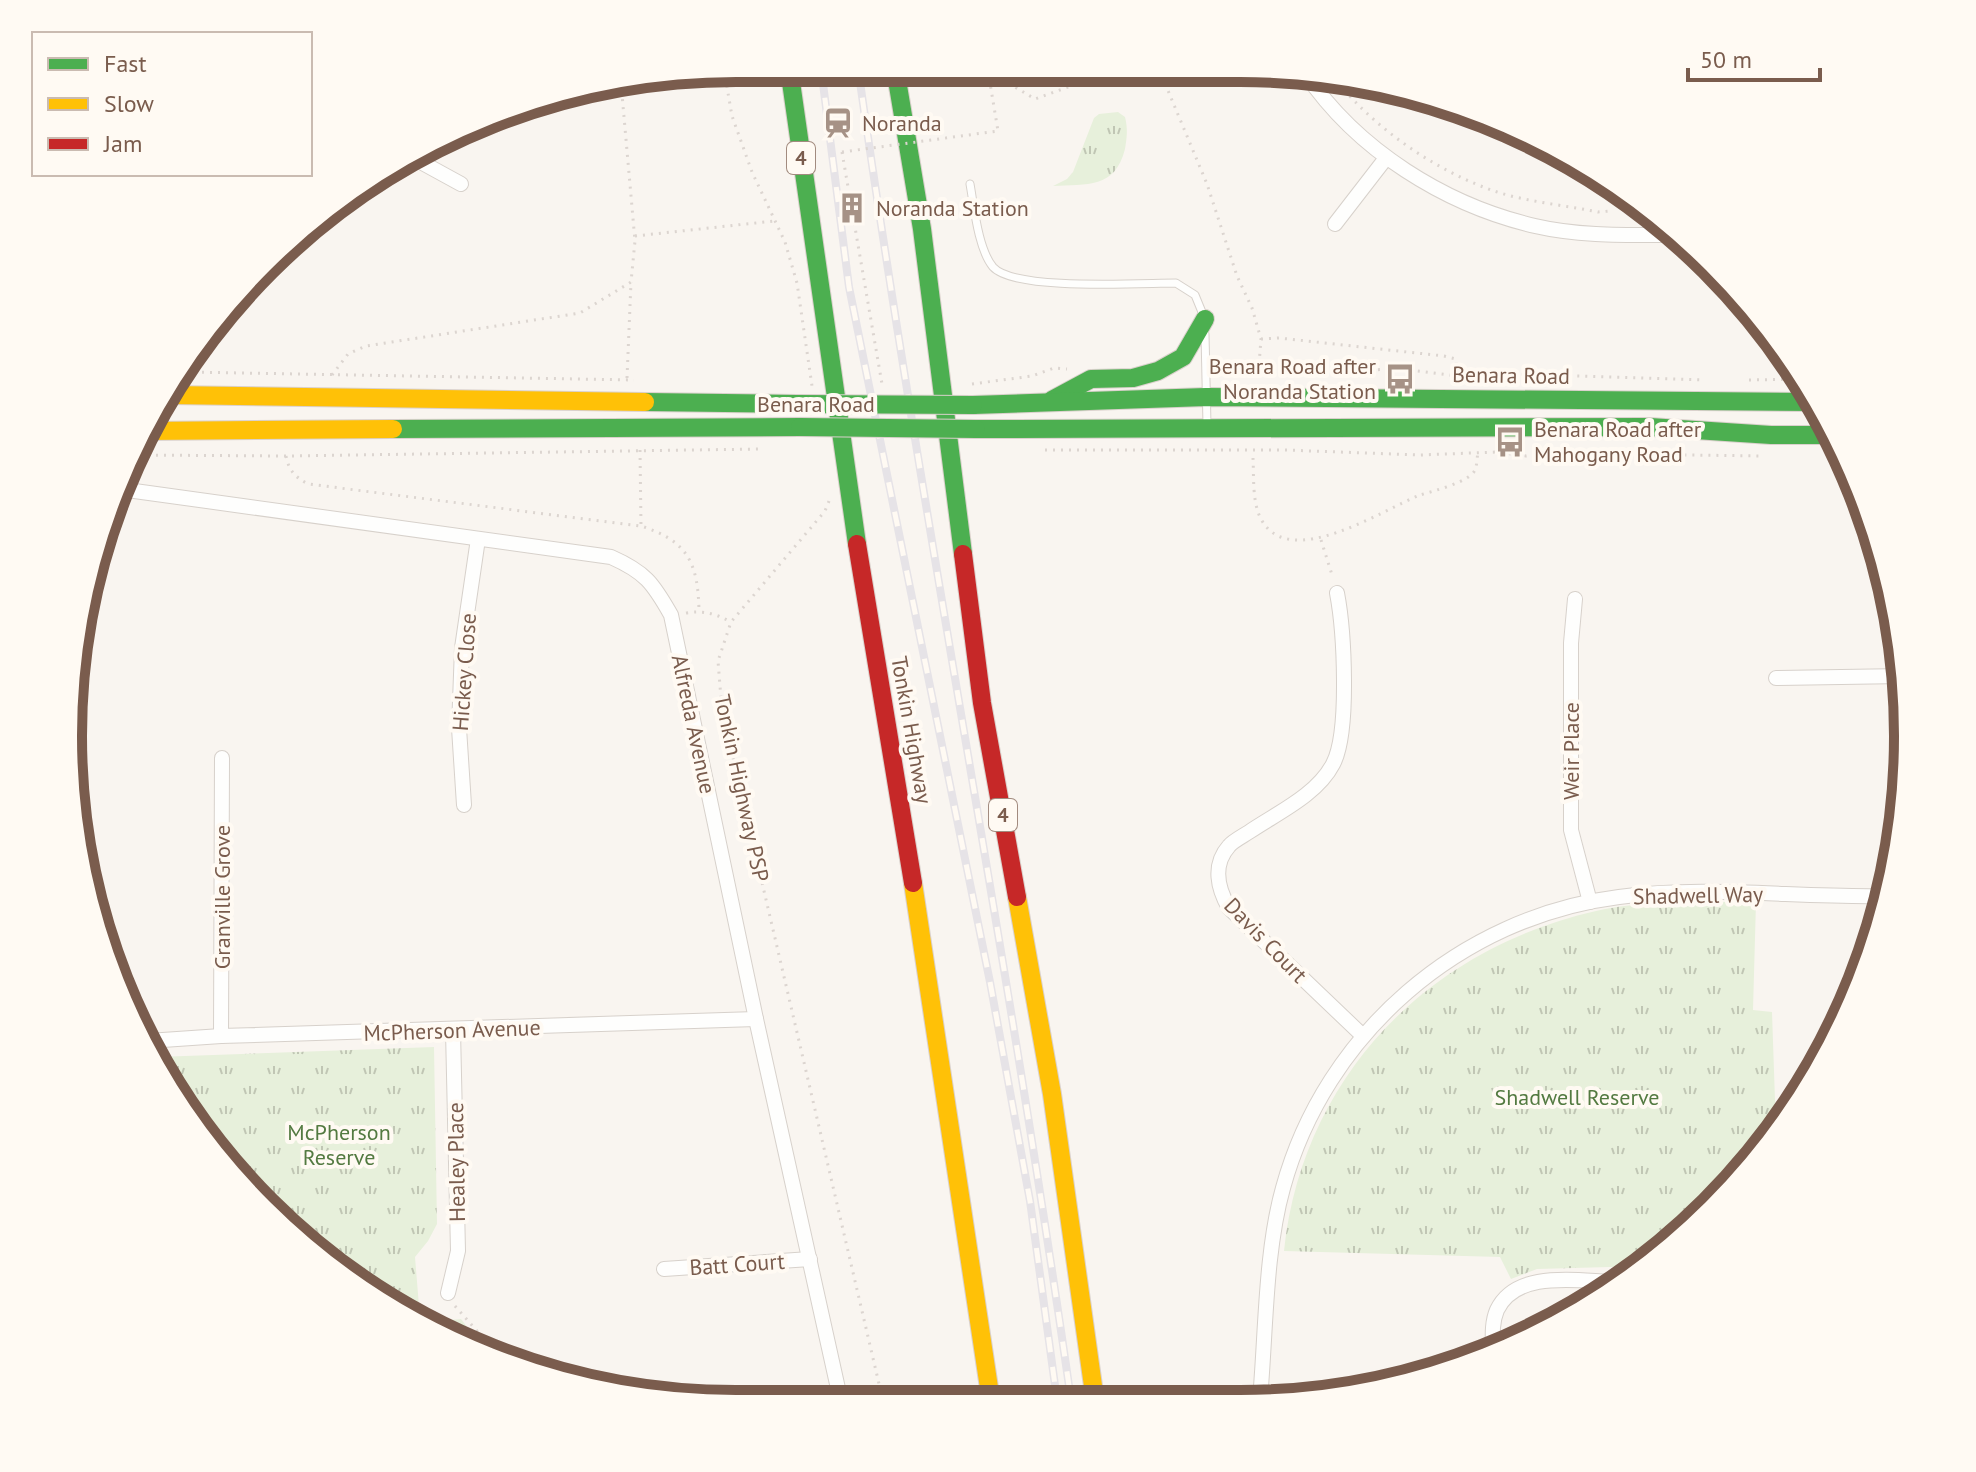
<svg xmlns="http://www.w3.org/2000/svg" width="1976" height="1472" font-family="'PT Sans',sans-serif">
<defs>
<pattern id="grass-tufts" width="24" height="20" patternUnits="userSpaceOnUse" patternTransform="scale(2)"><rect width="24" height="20" fill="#e7f0db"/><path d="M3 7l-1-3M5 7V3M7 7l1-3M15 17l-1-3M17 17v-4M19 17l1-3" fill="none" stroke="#c0c6b4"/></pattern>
</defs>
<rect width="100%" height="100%" fill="#f9f5f0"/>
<!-- grass -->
<g fill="url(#grass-tufts)">
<path d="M1118,112L1125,117C1128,129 1127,137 1125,149C1115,189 1087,184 1053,186L1067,179L1073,172L1094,118L1099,114Z"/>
<path d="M1662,902H1756L1753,1010L1772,1012L1775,1100L1779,1125L1742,1177L1646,1266L1537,1269L1511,1279L1500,1257L1284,1251C1302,1078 1427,949 1596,911C1617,906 1640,904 1662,902Z"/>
<polygon points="434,1047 437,1224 428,1241 415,1257 419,1306 439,1321 461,1319 474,1336 474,1344 402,1315 296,1239 206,1142 156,1057"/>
</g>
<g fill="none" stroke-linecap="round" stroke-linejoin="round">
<!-- lane casing -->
<g stroke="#d7d1cb" stroke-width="9">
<g id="lane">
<path d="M970,184C974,206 978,249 993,267C1014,291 1141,283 1176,283L1195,295L1204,317"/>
<polyline points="1205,334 1207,425"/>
</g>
</g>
<!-- street casing -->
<g stroke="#d7d1cb" stroke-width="16">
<g id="street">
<path d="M1305,73C1357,150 1445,205 1535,226C1578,236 1624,235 1669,235"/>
<polyline points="408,155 461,184"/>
<path d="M360,190C377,185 388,172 399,159"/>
<polyline points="1335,224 1386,158"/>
<path d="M120,489L611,557C645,572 653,583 671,615L756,1019L841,1402"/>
<path d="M1337,593C1344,630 1350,732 1333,764C1317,795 1277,813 1249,832C1243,836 1233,841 1229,846C1212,865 1218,889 1229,908L1362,1035"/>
<polyline points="1575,599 1571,643 1571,830 1590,902"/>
<polyline points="1776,678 1904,676"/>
<polyline points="464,805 459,728 462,648 478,539"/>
<polyline points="221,1036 222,758"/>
<polyline points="148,1041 221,1036 756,1019"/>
<polyline points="664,1269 810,1259"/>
<polyline points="448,1293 458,1251 453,1031"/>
<path d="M1493,1354C1493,1340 1491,1324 1497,1310C1517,1268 1581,1282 1619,1282"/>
<path d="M1260,1399C1266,1332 1265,1252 1283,1188C1325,1034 1460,917 1619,897C1707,885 1797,898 1885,896"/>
</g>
</g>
<!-- fast casing -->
<g stroke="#dad1cc" stroke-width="20">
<g id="fast">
<polyline points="789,68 857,544"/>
<polyline points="895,68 922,229 963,554"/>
<polyline points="1052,400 1091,379 1133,378 1158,371 1183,357 1205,319"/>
<polyline points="645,402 797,404"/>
<polyline points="973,405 1206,397 1815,402"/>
<polyline points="393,429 800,427"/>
<polyline points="976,429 1650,427 1771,435 1836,435"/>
</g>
</g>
<!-- slow casing -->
<g stroke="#dad1cc" stroke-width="20">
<g id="slow">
<polyline points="170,395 645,402"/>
<polyline points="144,431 393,429"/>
<polyline points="913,883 991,1401"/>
<polyline points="1017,897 1052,1094 1095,1400"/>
</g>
</g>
<!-- jam casing -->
<g stroke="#dad1cc" stroke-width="20">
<g id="jam">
<polyline points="857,544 913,883"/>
<polyline points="963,554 982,703 1017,897"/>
</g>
</g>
<!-- path -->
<g stroke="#dcd5d0" stroke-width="3" stroke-dasharray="2 6" stroke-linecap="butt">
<polyline points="1159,69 1207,184 1237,276 1252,308 1261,339 1259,365"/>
<polyline points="724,70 732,116 752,172 785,242 797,283 812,386"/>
<polyline points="988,71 1035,99 1118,69"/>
<polyline points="988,71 998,131"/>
<path d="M1334,78C1374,128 1434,170 1494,191C1527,202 1564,205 1598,212L1610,211"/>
<polyline points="842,152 882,384"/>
<polyline points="635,236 774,221"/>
<polyline points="1261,339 1279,338 1444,356 1456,359 1457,376"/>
<polyline points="186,372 634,380"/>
<polyline points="1218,374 1403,369 1457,376 1486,373 1705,380"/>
<polyline points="332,375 348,354 366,346 580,313 631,282 635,241 621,83"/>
<polyline points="627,378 631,282"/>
<polyline points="1749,380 1801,379"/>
<polyline points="972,384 1032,376 1054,368 1067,369"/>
<polyline points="640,450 641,526"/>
<polyline points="1045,450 1285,450 1420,455 1497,452 1526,456 1552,453 1761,456"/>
<polyline points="132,455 286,456 760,449"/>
<path d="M286,456C289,471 295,477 308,484L641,526C688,541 698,563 699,611"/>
<path d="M1253,458C1254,477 1252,502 1261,519C1289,572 1382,510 1420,495C1433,491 1470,482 1475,470C1477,466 1477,457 1478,452"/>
<polyline points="829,501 825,511 731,622 718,661 722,711 883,1401"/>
<polyline points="1321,540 1333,578"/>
<path d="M686,613C704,610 716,614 731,622"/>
<polyline points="455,1306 477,1331 477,1346"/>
</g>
<!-- lane -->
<use href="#lane" stroke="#fefefd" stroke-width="7"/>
<!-- street -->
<use href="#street" stroke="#fefefd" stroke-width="14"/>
<!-- fast -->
<use href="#fast" stroke="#4caf50" stroke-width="18"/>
<!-- slow -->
<use href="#slow" stroke="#ffc107" stroke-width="18"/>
<!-- jam -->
<use href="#jam" stroke="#c62828" stroke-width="18"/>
<!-- rail casing -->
<g stroke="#e6e3e7" stroke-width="8">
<g id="rail">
<polyline points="821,68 849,287 990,982 1030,1201 1057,1400"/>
<path d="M858,68C921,514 1008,955 1071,1400"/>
</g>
</g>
<!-- rail -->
<use href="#rail" stroke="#fffaf3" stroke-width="5" stroke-dasharray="15" stroke-linecap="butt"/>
<!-- fast-bridge casing -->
<g stroke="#dad1cc" stroke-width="20" stroke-linecap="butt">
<g id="fast-bridge">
<polyline points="797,404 973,405"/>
<polyline points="800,427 976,429"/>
</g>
</g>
<!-- path-bridge -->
<polyline stroke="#dcd5d0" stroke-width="3" stroke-dasharray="2 6" stroke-linecap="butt" points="842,152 998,131"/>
<!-- fast-bridge -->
<use href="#fast-bridge" stroke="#4caf50" stroke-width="18"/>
</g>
<!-- icons -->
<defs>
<g id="station-bare" transform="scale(2.4)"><path d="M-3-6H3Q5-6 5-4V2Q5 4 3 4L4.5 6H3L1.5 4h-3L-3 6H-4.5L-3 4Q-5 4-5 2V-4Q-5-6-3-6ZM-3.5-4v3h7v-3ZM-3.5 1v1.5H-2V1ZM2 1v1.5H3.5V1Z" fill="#a69286" stroke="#fffaf3" stroke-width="2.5" paint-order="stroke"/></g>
<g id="building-bare" transform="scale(2.4)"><path d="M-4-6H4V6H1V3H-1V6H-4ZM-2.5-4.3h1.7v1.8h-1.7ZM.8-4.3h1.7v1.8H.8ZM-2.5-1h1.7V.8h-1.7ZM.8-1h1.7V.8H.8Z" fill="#a69286" stroke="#fffaf3" stroke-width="2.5" paint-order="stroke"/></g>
<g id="bus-bare" transform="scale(2.4)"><path d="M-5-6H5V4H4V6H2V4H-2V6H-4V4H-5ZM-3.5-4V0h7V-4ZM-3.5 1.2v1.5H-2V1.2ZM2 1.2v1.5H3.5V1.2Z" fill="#a69286" stroke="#fffaf3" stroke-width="2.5" paint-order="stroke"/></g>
</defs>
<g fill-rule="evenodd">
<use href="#station-bare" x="838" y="123"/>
<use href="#building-bare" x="852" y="208"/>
<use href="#bus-bare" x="1400" y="379"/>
<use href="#bus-bare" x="1510" y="442"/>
</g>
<g text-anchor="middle" stroke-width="8" stroke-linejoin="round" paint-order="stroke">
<!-- shield labels -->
<g fill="#fffaf3" stroke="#a28b7f" stroke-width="2">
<rect x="787" y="142" width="28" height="32" rx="6"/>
<rect x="989" y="799" width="28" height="32" rx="6"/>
</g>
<g font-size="20" font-weight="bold" fill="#7a5c4d">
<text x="801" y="165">4</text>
<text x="1003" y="822">4</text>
</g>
<!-- poi labels -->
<g font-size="22" fill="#7a5c4d" stroke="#fffaf3" text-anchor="start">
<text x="862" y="131">Noranda</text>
<text x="876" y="216">Noranda Station</text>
<text x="1376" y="374" text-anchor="end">Benara Road after<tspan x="1376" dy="25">Noranda Station</tspan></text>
<text x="1534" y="437">Benara Road after<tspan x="1534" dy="25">Mahogany Road</tspan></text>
</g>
<!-- street labels -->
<g font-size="22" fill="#7a5c4d" stroke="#fffaf3">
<text transform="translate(1511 375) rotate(1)" y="8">Benara Road</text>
<text x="816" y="412">Benara Road</text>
<text transform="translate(464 672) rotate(-86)" y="8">Hickey Close</text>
<text transform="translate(694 724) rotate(78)" y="8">Alfreda Avenue</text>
<text transform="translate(912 730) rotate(80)" y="8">Tonkin Highway</text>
<text transform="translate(1571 751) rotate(-90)" y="8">Weir Place</text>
<text transform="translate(742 788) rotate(78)" y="8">Tonkin Highway PSP</text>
<text transform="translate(1698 895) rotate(-1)" y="8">Shadwell Way</text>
<text transform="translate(222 897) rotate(-90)" y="8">Granville Grove</text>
<text transform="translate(1266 940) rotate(46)" y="8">Davis Court</text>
<text transform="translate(452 1030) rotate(-2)" y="8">McPherson Avenue</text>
<text transform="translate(456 1162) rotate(-91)" y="8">Healey Place</text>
<text transform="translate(737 1264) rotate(-4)" y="8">Batt Court</text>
</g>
<!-- park labels -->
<g font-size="22" fill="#537a41" stroke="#fffaf3">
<text x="1577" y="1105">Shadwell Reserve</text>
<text x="339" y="1140">McPherson<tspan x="339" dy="25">Reserve</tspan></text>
</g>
</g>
<!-- crop -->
<path d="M0 0H1976V1472H0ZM736 82H1240A654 654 0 0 1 1894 736V736A654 654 0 0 1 1240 1390H736A654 654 0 0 1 82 736V736A654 654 0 0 1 736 82Z" fill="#fffaf3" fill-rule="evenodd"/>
<path fill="none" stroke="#7a5c4d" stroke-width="10" d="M736 82H1240A654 654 0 0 1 1894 736V736A654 654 0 0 1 1240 1390H736A654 654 0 0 1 82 736V736A654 654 0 0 1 736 82Z"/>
<!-- legend -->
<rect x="32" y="32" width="280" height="144" fill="#fffaf3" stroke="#cabbb1" stroke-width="2"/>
<rect x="48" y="58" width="40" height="12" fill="#4caf50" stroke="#cabbb1" stroke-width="2"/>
<text x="104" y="72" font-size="24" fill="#7a5c4d">Fast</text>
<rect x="48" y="98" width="40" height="12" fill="#ffc107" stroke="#cabbb1" stroke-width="2"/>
<text x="104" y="112" font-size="24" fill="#7a5c4d">Slow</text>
<rect x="48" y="138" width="40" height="12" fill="#c62828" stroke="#cabbb1" stroke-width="2"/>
<text x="104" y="152" font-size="24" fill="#7a5c4d">Jam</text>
<!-- scale -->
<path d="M1688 68v12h132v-12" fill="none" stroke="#7a5c4d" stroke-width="4"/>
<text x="1700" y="68" font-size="24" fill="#7a5c4d" stroke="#fffaf3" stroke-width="6" paint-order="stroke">50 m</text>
</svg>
